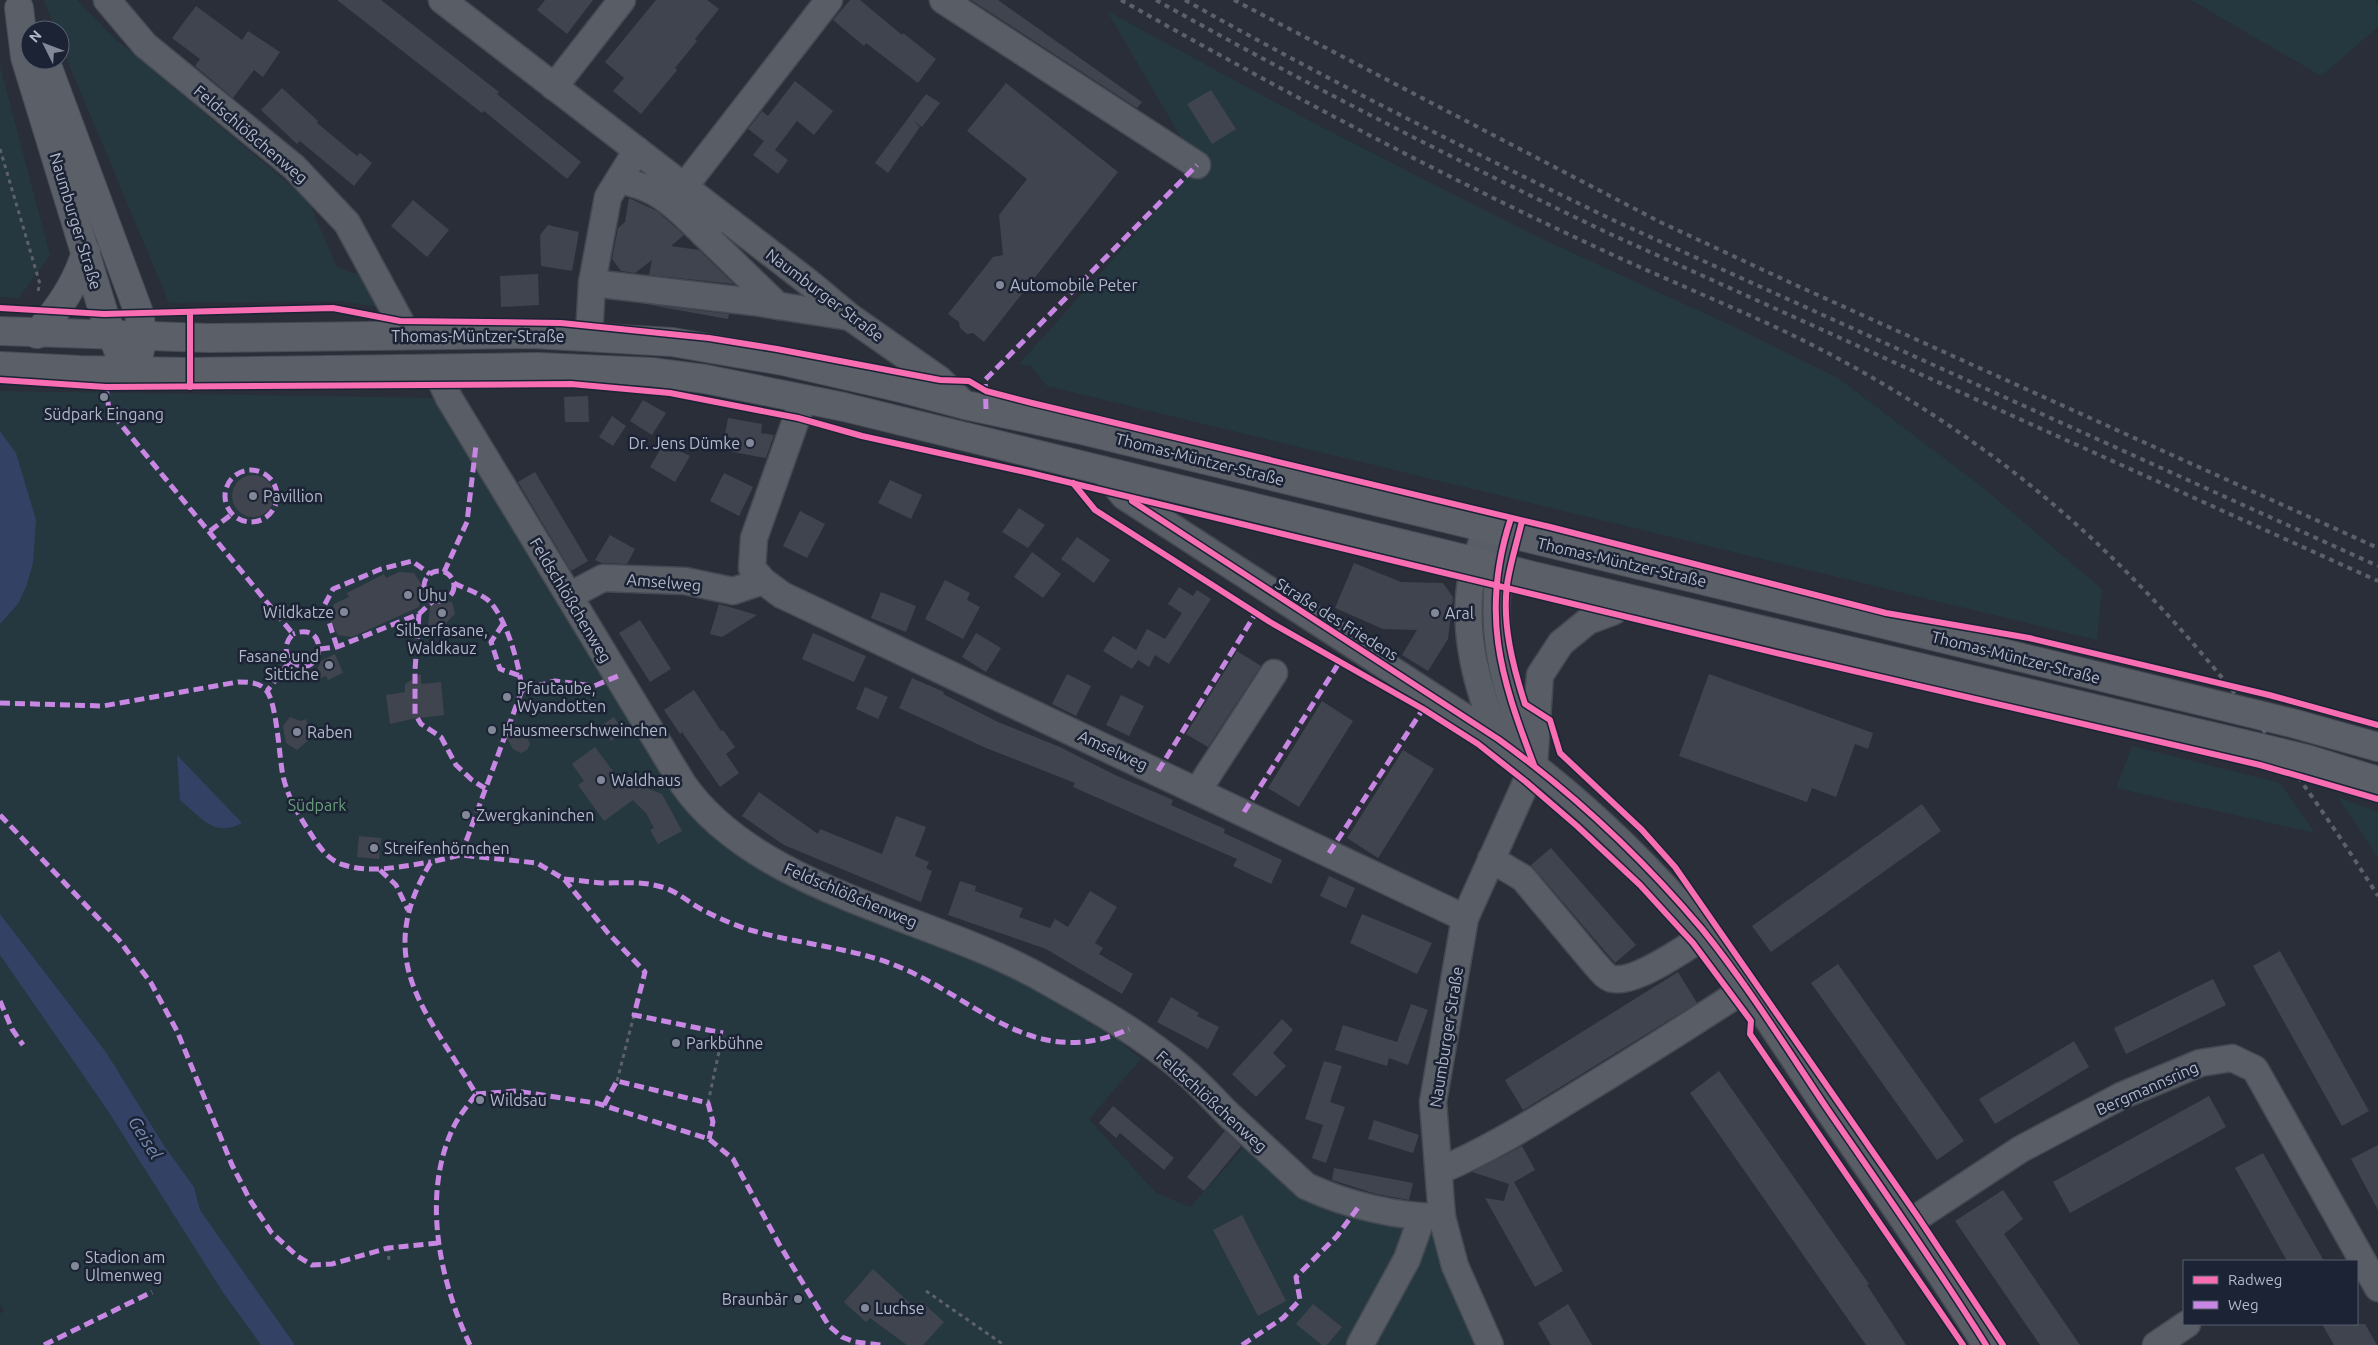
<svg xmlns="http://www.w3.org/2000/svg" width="2378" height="1345" font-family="Ubuntu,sans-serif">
<rect width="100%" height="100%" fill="#292e39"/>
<!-- green -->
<g fill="#25383f">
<polygon points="44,0 77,0 113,37 308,200 337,267 361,276 378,307 341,301 169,303 60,43 60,30 55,30"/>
<polygon points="2191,0 2374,0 2378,4 2378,27 2321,76"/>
<polygon points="1107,11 1323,128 1540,238 1741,330 1838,378 1981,486 2102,589 2097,640 1047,386 1031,366 1019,364 1197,165"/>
<polygon points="0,66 50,255 19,298 0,297"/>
<polygon points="0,391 440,398 692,813 732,853 777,876 1006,972 1091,1017 1141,1059 1089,1119 1156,1193 1190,1207 1247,1144 1366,1215 1438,1234 1479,1345 295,1345 200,1210 194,1187 163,1144 106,1052 0,914 0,624 18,604 16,453 0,431"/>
<polygon points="2132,746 2280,783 2315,833 2116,788"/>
<polygon points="2338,797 2378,812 2378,858"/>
<polygon points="0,955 106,1108 224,1294 261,1345 0,1345 0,1314 4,1311 0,1304"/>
</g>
<!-- water -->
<g fill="#334264">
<polygon points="0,431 16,453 36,520 33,563 26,587 18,604 0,624"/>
<path d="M177,755L242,823C214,838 201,817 180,800Z"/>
<polygon points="0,914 106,1052 163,1144 194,1187 200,1210 295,1345 261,1345 224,1294 106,1108 0,955"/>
</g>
<!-- building -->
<g fill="#40444e">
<polygon points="337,0 381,0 499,92 497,94 581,162 567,179 484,111 482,113"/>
<polygon points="545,0 593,0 567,34 537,10"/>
<polygon points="656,0 707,0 719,9 695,39 697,41 675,68 677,70 641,114 613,91 624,78 605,62"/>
<polygon points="850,0 860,0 902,35 903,33 936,59 918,83 866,43 864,46 833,20"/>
<polygon points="971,0 998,0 1142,102 1137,108"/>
<polygon points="196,6 242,40 248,31 280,52 263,77 254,70 233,98 195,66 200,59 172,38"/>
<polygon points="795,81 833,111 814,135 797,121 775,150 788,160 778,174 753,155 764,141 748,129 762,111 768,116"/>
<polygon points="1006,83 1118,172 984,342 973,333 967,334 960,328 959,322 948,314 993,257 1003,255 999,215 1027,179 967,131"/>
<polygon points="282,88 318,121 317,123 357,156 360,153 372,163 354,186 300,141 297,144 261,110"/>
<polygon points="1211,90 1236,129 1212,144 1187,104"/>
<polygon points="926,94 940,103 922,127 914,121 920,127 888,173 875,163"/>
<polygon points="629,198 657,211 684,235 671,246 699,250 734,284 649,275 652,260 635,273 621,271 612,259 618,228 625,222"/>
<polygon points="413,200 449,230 427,257 391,226"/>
<polygon points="548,225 579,232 572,271 541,266 540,235"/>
<polygon points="538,274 539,305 501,307 500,276"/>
<polygon points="644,304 729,314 728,319"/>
<polygon points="588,396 589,422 565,422 564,397"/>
<polygon points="643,400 666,413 652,435 630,421"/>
<polygon points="612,416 626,426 613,446 599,437"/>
<polygon points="728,418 762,424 761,433 774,435 766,458 722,450"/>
<polygon points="664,443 690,456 675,482 650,467"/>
<polygon points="535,472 588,561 571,571 518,482"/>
<polygon points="724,473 753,487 739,516 710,501"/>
<circle cx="253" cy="496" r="21"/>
<polygon points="890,480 922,495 911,519 878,503"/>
<polygon points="1019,508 1045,525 1028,548 1002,532"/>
<polygon points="800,511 825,524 807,558 783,546"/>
<polygon points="610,535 635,549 627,564 602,563 595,560"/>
<polygon points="1077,537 1110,560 1094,583 1061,559"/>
<polygon points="1032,552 1061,574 1043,598 1014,577"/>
<polygon points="1354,563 1401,582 1443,583 1453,597 1448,639 1428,671 1402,655 1417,630 1383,629 1335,608"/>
<polygon points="399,572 414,573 423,587 419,607 352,637 338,635 330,620 334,604 349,597 347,593 384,574 386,578"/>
<polygon points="945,580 970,593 967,600 980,607 963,639 925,619"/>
<polygon points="1179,587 1193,596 1197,590 1211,599 1169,664 1155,655 1149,667 1138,660 1132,669 1103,651 1113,636 1136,650 1147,629 1165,639 1182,613 1168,604"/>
<polygon points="881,592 916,606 906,632 871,618"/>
<polygon points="431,600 452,602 455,614 442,627 428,626"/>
<polygon points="719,604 757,615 722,637 710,634"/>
<polygon points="640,620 671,669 650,682 619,633"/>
<polygon points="813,633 866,656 854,682 802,659"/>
<polygon points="976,633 1001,648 986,672 962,657"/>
<polygon points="1237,651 1261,666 1208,747 1186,734"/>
<polygon points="335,654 343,673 328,680 326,676 311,682 321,661"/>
<polygon points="421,674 421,684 441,682 444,715 412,719 390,724 386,695 405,692 405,684"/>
<polygon points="1067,674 1091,686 1076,716 1052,704"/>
<polygon points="1709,674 1873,733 1868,749 1855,744 1836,797 1812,788 1807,802 1679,756"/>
<polygon points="912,678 944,692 943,694 998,722 1060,747 1117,776 1173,800 1171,805 1225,829 1224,833 1282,860 1271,884 1233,866 1237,859 1073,787 1075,783 986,748 899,708"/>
<polygon points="865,687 888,697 878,719 856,709"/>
<polygon points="694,690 721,731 723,730 735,747 726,754 739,773 720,787 682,732 680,734 664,710"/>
<polygon points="1121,695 1144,706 1129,736 1106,725"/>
<polygon points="1322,701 1353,721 1299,807 1268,788"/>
<polygon points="290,717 301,721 306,719 312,737 297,750 286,743 283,726"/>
<polygon points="614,717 624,732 611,741 601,726"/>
<polygon points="520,734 527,737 530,744 527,750 521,753 513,749 506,737"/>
<polygon points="595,747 624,786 652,786 649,789 662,794 682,831 658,844 650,830 654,828 646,813 633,800 604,821 578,785 584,781 572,764"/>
<polygon points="1403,750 1434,769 1378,858 1347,838"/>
<polygon points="759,792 818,834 820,829 882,854 896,816 926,827 915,856 929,862 926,868 932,871 921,902 784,845 742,816"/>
<polygon points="1922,804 1941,831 1771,952 1752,926"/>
<polygon points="359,836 381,838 379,859 357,857"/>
<polygon points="1551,848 1636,945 1615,963 1531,865"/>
<polygon points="1329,876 1355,888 1346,908 1320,896"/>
<polygon points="960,881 976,886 975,891 1023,908 1019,917 1050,928 1055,919 1068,927 1090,891 1117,907 1095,943 1103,948 1099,954 1133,974 1122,994 1046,949 948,915"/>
<polygon points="1362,914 1432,943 1417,974 1350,943"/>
<polygon points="2280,951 2369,1111 2342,1126 2253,966"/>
<polygon points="1838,964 1964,1141 1937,1160 1811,983"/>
<polygon points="1678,972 1697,1003 1523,1110 1505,1080"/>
<polygon points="2213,979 2226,1005 2126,1054 2114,1028"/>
<polygon points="1171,997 1199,1013 1197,1016 1219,1027 1208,1049 1157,1022"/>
<polygon points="1411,1004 1428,1010 1408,1065 1389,1058 1387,1066 1335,1050 1343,1025 1397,1042"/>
<polygon points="1282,1019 1293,1030 1273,1053 1286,1066 1256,1097 1232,1074"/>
<polygon points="2074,1041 2089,1067 1995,1124 1979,1099"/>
<polygon points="1324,1061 1342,1066 1330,1102 1345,1107 1326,1163 1312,1158 1323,1125 1305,1119"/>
<polygon points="1719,1071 1869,1284 1867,1285 1906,1345 1866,1345 1690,1093"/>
<polygon points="2209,1096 2226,1127 2070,1213 2053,1182"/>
<polygon points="1113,1106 1174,1158 1164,1170 1120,1133 1116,1138 1099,1123"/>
<polygon points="1374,1120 1419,1135 1413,1153 1368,1139"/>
<polygon points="1225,1131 1241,1146 1204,1191 1187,1177"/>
<polygon points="2378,1145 2378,1210 2351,1159"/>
<polygon points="1522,1146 1535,1170 1514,1182 1563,1271 1535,1287 1485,1198 1504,1201 1509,1184 1472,1172"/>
<polygon points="2263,1153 2292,1205 2324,1261 2287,1261 2235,1168"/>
<polygon points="1334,1168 1413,1183 1409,1200 1376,1194 1332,1180"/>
<polygon points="2003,1190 2023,1219 2004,1234 2080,1345 2040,1345 1955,1221"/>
<polygon points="1242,1215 1286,1301 1258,1316 1213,1230"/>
<polygon points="873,1269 915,1308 921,1301 944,1322 923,1345 907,1345 870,1318 866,1322 844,1302"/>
<polygon points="1313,1304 1342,1327 1327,1345 1322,1345 1296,1324"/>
<polygon points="1568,1304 1592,1345 1551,1345 1538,1323"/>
<polygon points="2322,1324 2365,1324 2377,1345 2334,1345"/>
</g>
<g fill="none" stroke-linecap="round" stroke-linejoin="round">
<!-- minor casing -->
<g stroke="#454952" stroke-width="29">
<g id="minor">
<polyline points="107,0 145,45 294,167 347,223 400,321 402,336"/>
<polyline points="442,0 808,282 850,317 940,380 965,405"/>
<polyline points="943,0 1197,165"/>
<polyline points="554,87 622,0"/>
<path d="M619,180C660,188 674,205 703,233"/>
<polyline points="684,187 829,0"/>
<polyline points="720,215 703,233 778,306"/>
<polyline points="592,283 754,302 850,317"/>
<polyline points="589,336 592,283 608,197 637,150"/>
<path d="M440,368L442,383L449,398L683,784C757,891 933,916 1043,979C1091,1006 1140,1033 1182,1069C1199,1083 1213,1099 1228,1114C1254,1138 1280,1162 1306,1186C1347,1205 1397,1217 1442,1217"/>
<polyline points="803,400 754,538 752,568 763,581 782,595 1465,918"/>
<path d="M1103,470L1124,496L1498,739C1573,793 1642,858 1702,929C1748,986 1787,1049 1828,1110C1882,1188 1936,1265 1986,1345"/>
<path d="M1486,529C1481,546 1474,563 1471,581C1462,635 1478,689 1498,739"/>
<path d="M1506,533C1485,622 1500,676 1532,759"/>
<polyline points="569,596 603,578 685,581 733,591 763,581"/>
<polyline points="1198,790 1274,673"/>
<path d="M1491,859L1523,878L1595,964C1600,969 1606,978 1613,979C1637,983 1685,948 1706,935"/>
<path d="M1439,1171C1484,1152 1527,1126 1569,1100C1628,1064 1687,1027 1745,989"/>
<polyline points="1907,1224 2021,1149 2121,1096 2200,1063 2232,1058 2255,1069 2378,1288"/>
<polyline points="1360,1345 1407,1259 1422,1217"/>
<polyline points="1490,1345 1455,1266 1442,1217 1433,1102 1465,918 1534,765 1540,675 1561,643 1588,621 1612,612 1632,599"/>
<polyline points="2156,1345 2187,1324"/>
</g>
</g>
<!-- major casing -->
<g stroke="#464b55" stroke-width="30">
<g id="major">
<polyline points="19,8 25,57 104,314 118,350"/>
<polyline points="45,60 139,313 143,337 139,354"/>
<polyline points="0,331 209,338 533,334 672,342 783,361 901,388 965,405 1077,429 2292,723 2378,747"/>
<path d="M37,334C59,308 76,285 86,252"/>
<polyline points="0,366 80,370 189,372 538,367 651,372 705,379 844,407 1538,577 2307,759 2378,781"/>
</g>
</g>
<!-- path -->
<g stroke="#5c616a" stroke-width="3" stroke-dasharray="4 4" stroke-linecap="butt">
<polyline points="0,149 40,284 37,294"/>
<polyline points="617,1081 634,1015"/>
<polyline points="708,1103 723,1033"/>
<polyline points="388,1248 389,1261"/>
<polyline points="926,1291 1004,1345"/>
</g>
<!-- minor -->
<use href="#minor" stroke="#595d66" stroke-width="26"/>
<!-- major -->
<use href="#major" stroke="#5b5f68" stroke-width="28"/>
<!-- rail -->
<g stroke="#5c606a" stroke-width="4" stroke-dasharray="5 5" stroke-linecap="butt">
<path d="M1121,0C1277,88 1436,173 1598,248C1660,277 1724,303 1786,332C1859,367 1930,410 1995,458C2153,575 2274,732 2378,896"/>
<path d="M1156,0C1304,83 1455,160 1608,233L2378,581"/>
<path d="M1185,0C1325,79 1470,151 1615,221L2378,566"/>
<polyline points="1234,0 1660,222 1789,282 2378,548"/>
</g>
<!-- quiet -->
<g stroke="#c787e3" stroke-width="5" stroke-dasharray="10 5" stroke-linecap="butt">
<path d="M106,387L109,410L293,634C285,642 284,651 290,661L267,691"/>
<polyline points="986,409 985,380 1197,165"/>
<circle cx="251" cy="496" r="26"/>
<polyline points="210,531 232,514"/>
<circle cx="439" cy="586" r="15"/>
<polyline points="444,572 467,522 476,445"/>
<path d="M454,583C465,589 483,594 491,603C507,621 520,667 522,690L555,681L594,686L618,676"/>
<polyline points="419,614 415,670 415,714 421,724 441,737 456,765 472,780 486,789"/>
<polyline points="503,624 491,642 500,669 521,676"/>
<polyline points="337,647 324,606 333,589 381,569 412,561 430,574"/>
<polyline points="320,649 337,647 419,614 434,600"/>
<path d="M290,661C323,685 332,619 293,634"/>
<path d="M0,703L103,706L238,682C248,682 259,682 266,690C277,702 279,757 283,776C288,798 299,816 311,834C319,847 329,861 344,865C372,874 402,866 431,862"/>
<polyline points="1158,771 1256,613"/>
<polyline points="1244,812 1339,663"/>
<polyline points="0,815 119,940 151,983 177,1031 232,1165 250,1200 271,1232 297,1256 312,1265 332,1264 388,1248 438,1243"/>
<polyline points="1329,853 1423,709"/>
<polyline points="461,855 522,690"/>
<polyline points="380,870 396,885 408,910"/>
<path d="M564,879C577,880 590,882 602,883C622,883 642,881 662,887C677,891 688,902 701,909C716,917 734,925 750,930C798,944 850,947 897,966C977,998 1033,1073 1129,1029"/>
<polyline points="0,1001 12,1029 23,1045"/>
<polyline points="476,1094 516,1091 596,1103 709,1139 733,1159 779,1244 829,1326 842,1337 855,1342 881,1345"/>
<polyline points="604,1105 617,1081 708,1103 713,1122 709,1139"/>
<polyline points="44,1345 152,1292"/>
<path d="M470,1345C439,1279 421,1194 454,1126C460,1114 469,1104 476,1094C427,1011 371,961 431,862L461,855L537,863L564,879L608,933L645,972L634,1015L723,1033"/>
<polyline points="1242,1345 1283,1318 1300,1300 1296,1277 1337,1236 1360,1205"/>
</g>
<!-- cycleway casing -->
<g stroke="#1b2334" stroke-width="9">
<g id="cycleway">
<polyline points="0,308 104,314 333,308 400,321 561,323 709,338 777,349 940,380 969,381 986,391 1032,403 1550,527 1886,613 2029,638 2269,695 2378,725"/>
<polyline points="0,380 106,387 571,384 670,393 798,418 862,436 1030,473 1785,655 2260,765 2378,799"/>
<polyline points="190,387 190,312"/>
<polyline points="1073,483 1095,510 1270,622 1423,709 1478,744 1526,782 1577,826 1640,885 1693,943 1751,1021 1750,1034 1963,1345"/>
<path d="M1132,501L1498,739C1573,793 1642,858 1702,929C1748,986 1787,1049 1828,1110C1882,1188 1936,1265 1986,1345"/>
<path d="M1511,518C1480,612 1500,676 1534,765"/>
<path d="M1522,521C1517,542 1510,564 1507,585C1502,624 1513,667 1525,704L1550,720L1560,753L1642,830L1675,867L1918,1217L2003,1345"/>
</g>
</g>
<!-- cycleway -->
<use href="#cycleway" stroke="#f96db3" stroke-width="6"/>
</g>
<!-- markers -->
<g fill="#828897" stroke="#1b2334" stroke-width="2">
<circle cx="1000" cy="285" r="5"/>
<circle cx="104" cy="397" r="5"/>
<circle cx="750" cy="443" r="5"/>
<circle cx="253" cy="496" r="5"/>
<circle cx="408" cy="595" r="5"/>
<circle cx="344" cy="612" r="5"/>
<circle cx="442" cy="613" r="5"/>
<circle cx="1435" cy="613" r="5"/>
<circle cx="329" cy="665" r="5"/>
<circle cx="507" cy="697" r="5"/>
<circle cx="492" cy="730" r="5"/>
<circle cx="297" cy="732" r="5"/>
<circle cx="601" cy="780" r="5"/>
<circle cx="466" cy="815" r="5"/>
<circle cx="374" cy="848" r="5"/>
<circle cx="676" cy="1043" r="5"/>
<circle cx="480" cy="1100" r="5"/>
<circle cx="75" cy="1266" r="5"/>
<circle cx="798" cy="1299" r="5"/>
<circle cx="865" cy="1308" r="5"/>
</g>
<g text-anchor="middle" stroke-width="5" stroke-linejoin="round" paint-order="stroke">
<!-- street labels -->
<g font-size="16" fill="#b2b9ca" stroke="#1b2334">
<text transform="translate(251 134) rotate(40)" y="6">Feldschlößchenweg</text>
<text transform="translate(76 221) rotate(73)" y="6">Naumburger Straße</text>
<text transform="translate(825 295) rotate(37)" y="6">Naumburger Straße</text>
<text x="478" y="342">Thomas-Müntzer-Straße</text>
<text transform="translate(1200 459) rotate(14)" y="6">Thomas-Müntzer-Straße</text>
<text transform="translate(1622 562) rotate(13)" y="6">Thomas-Müntzer-Straße</text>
<text transform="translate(664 582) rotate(5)" y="6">Amselweg</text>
<text transform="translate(571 600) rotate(59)" y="6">Feldschlößchenweg</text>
<text transform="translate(1337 619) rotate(32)" y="6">Straße des Friedens</text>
<text transform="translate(2016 657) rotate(14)" y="6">Thomas-Müntzer-Straße</text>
<text transform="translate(1113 750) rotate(25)" y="6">Amselweg</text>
<text transform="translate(851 895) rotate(23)" y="6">Feldschlößchenweg</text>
<text transform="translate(1446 1037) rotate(-81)" y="6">Naumburger Straße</text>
<text transform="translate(2147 1088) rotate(-24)" y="6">Bergmannsring</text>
<text transform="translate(1212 1101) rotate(42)" y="6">Feldschlößchenweg</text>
</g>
<!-- poi labels -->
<g font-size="16" fill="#b2b9ca" stroke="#1b2334" text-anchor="start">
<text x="1010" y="291">Automobile Peter</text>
<text x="104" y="420" text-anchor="middle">Südpark Eingang</text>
<text x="740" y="449" text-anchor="end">Dr. Jens Dümke</text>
<text x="263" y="502">Pavillion</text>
<text x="418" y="601">Uhu</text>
<text x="334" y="618" text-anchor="end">Wildkatze</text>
<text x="1445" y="619">Aral</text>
<text x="442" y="636" text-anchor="middle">Silberfasane,<tspan x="442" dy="18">Waldkauz</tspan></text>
<text x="319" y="662" text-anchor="end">Fasane und<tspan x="319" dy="18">Sittiche</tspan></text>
<text x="517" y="694">Pfautaube,<tspan x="517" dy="18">Wyandotten</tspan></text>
<text x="502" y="736">Hausmeerschweinchen</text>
<text x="307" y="738">Raben</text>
<text x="611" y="786">Waldhaus</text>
<text x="476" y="821">Zwergkaninchen</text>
<text x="384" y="854">Streifenhörnchen</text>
<text x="686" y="1049">Parkbühne</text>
<text x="490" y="1106">Wildsau</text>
<text x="85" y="1263">Stadion am<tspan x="85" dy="18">Ulmenweg</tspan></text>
<text x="788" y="1305" text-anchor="end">Braunbär</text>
<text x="875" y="1314">Luchse</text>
</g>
<!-- park labels -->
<g font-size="16" fill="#679e79" stroke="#1b2334">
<text x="317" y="811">Südpark</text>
</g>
<!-- water labels -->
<g font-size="18" font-style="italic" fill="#778bb5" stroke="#1b2334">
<text transform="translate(145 1138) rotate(58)" y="6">Geisel</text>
</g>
</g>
<!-- legend -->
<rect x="2183" y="1260" width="175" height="65" fill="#1b2334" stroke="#575f70"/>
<rect x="2193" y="1276" width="25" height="8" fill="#f96db3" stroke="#575f70"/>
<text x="2228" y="1285" font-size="15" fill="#b2b9ca">Radweg</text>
<rect x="2193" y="1301" width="25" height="8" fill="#c787e3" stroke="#575f70"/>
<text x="2228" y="1310" font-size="15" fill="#b2b9ca">Weg</text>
<!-- north arrow -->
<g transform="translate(45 45) rotate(312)"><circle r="24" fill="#1b2334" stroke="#575f70"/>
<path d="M0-4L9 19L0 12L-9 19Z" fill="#828897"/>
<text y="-8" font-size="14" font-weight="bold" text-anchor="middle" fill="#b2b9ca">N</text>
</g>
</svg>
